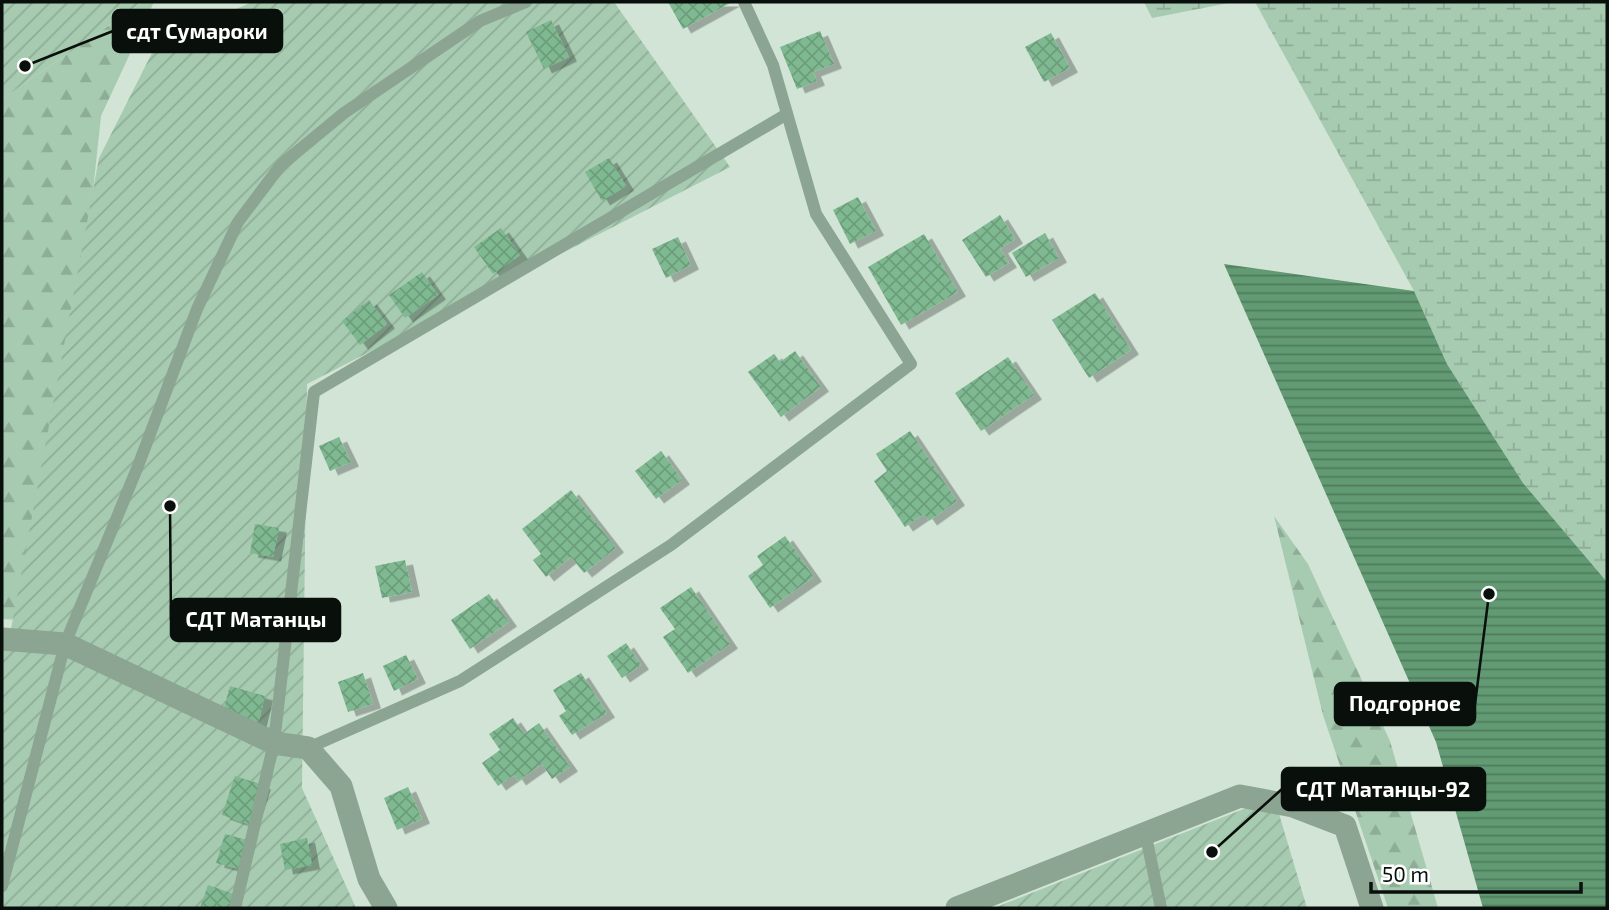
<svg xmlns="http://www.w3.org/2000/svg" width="1609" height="910" font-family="'Exo 2',sans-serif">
<defs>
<pattern id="forest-firs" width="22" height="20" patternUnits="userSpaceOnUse" patternTransform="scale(1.75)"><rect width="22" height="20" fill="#a6cbb0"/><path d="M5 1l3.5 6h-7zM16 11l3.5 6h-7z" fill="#8ead96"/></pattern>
<pattern id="wetland-marsh" width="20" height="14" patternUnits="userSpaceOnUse" patternTransform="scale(1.75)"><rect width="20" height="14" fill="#a6cbb0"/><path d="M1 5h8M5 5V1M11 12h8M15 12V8" fill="none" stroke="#8ead96"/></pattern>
<pattern id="garden-furrows" width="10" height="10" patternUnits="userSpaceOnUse" patternTransform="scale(1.75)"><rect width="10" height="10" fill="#a6cbb0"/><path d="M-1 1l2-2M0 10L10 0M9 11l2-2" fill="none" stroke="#8ead96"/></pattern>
<pattern id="water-rules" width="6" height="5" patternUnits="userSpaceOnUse" patternTransform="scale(1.75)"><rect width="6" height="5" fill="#619a73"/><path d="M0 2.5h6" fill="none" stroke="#4e7c5d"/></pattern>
<pattern id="building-cross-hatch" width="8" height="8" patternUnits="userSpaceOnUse" patternTransform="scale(1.75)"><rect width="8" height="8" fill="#7fb991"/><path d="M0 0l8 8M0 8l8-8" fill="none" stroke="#6c9e7c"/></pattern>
<filter id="shadow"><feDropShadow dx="8" dy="4.5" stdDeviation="0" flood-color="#0004"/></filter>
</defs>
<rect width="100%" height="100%" fill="#d2e4d6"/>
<!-- forest -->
<g fill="url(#forest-firs)">
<polygon points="143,2 154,2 101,116 84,275 22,620 2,619 2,99"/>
<polygon points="1274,516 1308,564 1390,741 1438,908 1388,908 1323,715"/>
</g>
<!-- wetland -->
<g fill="url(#wetland-marsh)">
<polygon points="1144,2 1234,2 1152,18"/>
<polygon points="1255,2 1607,2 1607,582 1523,483 1447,364 1414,291"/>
</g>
<!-- garden -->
<g fill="url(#garden-furrows)">
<polygon points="2,2 143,2 2,99"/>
<polygon points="252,2 614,2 730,167 307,384 302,788 356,908 2,908 2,635 11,629 99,158 156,45"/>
<polygon points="1274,797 1307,908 994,908"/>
</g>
<!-- water -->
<polygon fill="url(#water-rules)" points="1224,264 1414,291 1447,364 1523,483 1607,582 1607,908 1483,908 1436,742"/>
<!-- building -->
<g fill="url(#building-cross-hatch)" filter="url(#shadow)">
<polygon points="668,2 732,2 683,29"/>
<polygon points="551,20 569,57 544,69 526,32"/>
<polygon points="820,31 834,64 813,72 817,81 797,89 780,47"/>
<polygon points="1051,33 1070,68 1044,82 1025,47"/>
<polygon points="609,158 626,186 602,201 585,172"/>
<polygon points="858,197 876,231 850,244 833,210"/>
<polygon points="1000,215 1015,239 1000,249 1009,263 986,277 962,240"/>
<polygon points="501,228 520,255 493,274 474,247"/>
<polygon points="1045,233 1059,258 1026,277 1012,253"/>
<polygon points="924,234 958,292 901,325 868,267"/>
<polygon points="678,237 691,265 666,278 652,249"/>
<polygon points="422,272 438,295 405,318 389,295"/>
<polygon points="1095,293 1131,350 1089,378 1052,320"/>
<polygon points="369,300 387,324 360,345 342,321"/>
<polygon points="795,351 821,387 781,417 748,372 774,354 780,362"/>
<polygon points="1008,357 1034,395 981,431 955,393"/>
<polygon points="910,431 957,501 929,521 924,514 905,527 874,481 887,471 876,454"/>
<polygon points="339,437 351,462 330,471 319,446"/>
<polygon points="661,451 682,480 656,499 635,471"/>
<polygon points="571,490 616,548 584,573 571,557 546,577 533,560 541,554 522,529"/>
<polygon points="255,524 279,528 273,557 250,553"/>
<polygon points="785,536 814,577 770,608 748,576 763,565 757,556"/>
<polygon points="405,560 412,592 382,598 375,566"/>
<polygon points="691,587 730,644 688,673 663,637 675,629 660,608"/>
<polygon points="489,594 509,622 470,649 451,620"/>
<polygon points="626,643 641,665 622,678 607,656"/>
<polygon points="406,655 418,679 394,691 383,666"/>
<polygon points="363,673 373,704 348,712 338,682"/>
<polygon points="581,673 607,713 572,735 559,716 566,711 553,690"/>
<polygon points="230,686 265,696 258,725 222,715"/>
<polygon points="513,718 524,734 539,723 570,767 552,779 542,764 518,781 514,775 498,786 482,763 500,750 489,734"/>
<polygon points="235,776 263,785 250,825 222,815"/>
<polygon points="408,787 422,819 397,830 384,798"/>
<polygon points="225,834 247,840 238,869 216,863"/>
<polygon points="307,838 312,865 285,870 280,844"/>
<polygon points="208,885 234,894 230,908 200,908"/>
</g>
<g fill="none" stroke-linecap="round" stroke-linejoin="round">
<!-- lane -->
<g stroke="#8ca492" stroke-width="12">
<polyline points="308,748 460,681 671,545 911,364 816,214 773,65 744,2"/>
<polyline points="1145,832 1161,908"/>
<polyline points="2,886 65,644 138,466 197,309 238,222 281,165 344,113 480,21 526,2"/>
<polyline points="235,908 274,743 314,392 787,114"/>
</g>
<!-- street -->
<g stroke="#8ca492" stroke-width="23">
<polyline points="2,639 65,644 274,743 308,748 341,786 369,879 386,908"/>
<polyline points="957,908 1240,796 1293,806 1345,826 1372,908"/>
</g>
</g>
<!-- callouts -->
<path fill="none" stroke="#090f0b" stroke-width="2.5" d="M25 66L113 31M170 506L171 620M1489 594L1475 704M1212 852L1282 789"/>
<g fill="#090f0b" stroke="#fff" stroke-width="2.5">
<circle cx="25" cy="66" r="7"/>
<circle cx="170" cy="506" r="7"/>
<circle cx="1489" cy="594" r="7"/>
<circle cx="1212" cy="852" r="7"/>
</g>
<g fill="#090f0b" stroke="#090f0b" stroke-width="2.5">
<rect x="113" y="10" width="169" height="42" rx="7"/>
<rect x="171" y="599" width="169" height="42" rx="7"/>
<rect x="1335" y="683" width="140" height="42" rx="7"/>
<rect x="1282" y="768" width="203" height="42" rx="7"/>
</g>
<g font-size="21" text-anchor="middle" font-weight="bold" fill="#fff">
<text x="197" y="39">сдт Сумароки</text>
<text x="256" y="627">СДТ Матанцы</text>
<text x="1405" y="711">Подгорное</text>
<text x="1383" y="797">СДТ Матанцы-92</text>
</g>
<!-- border -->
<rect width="1609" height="910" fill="none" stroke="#090f0b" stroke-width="7"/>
<!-- scale -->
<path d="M1371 882v10h210v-10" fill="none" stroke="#090f0b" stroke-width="3.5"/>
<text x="1382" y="882" font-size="21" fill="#090f0b" stroke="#ffffff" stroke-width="5" paint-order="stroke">50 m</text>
</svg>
